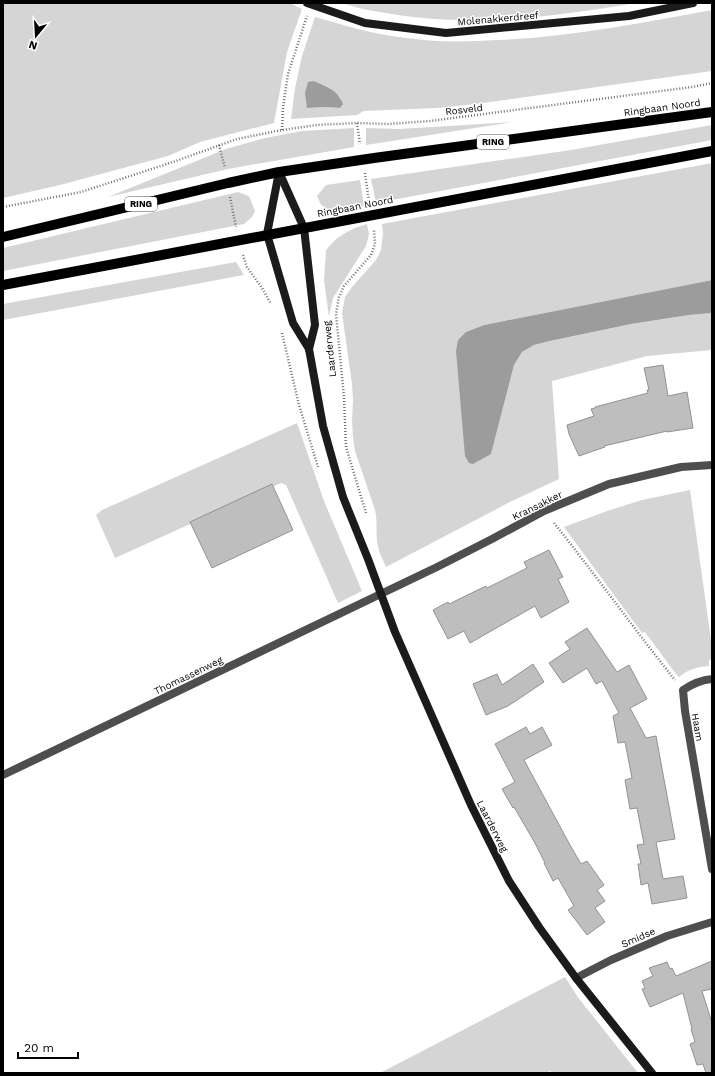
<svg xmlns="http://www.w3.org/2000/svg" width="715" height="1076" font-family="'Work Sans',sans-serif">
<rect width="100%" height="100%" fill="#fff"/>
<!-- green -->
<g fill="#d5d5d5" fill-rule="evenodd">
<polygon points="3,3 290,3 302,9 287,52 274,123 200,142 168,156 60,185 3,198"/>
<path d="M342,3H635C553,17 469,28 386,13C371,11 357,8 342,3Z"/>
<path d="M712,10V71L476,104L438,108L364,111L357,115L291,119L295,88L302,56L315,17C327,20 339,24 350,27C378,35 409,39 437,41C458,42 478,41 498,40C571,37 641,23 712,10ZM314,81L328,87L341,98L340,108L326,107L307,108Z"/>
<polygon points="513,122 366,145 366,128 399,129"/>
<polygon points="712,125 712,140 376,203 371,179 571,150"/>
<polygon points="354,128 354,147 228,169 108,197 226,149 265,138 302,131"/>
<path d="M712,163V280L484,325L466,332L491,454L514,365L522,352L534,345L550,341L631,324L689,315L712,313V350L647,356L552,381L559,479L512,501L386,567C383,560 379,553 378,546C375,534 378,522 375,510L355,451L353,438L352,421L353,401L352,384L342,313L345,297L352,287L376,260L381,250L383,233L382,224Z"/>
<polygon points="360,180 364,206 330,210 321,205 317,196 326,185"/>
<polygon points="238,192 249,196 255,211 252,217 244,224 3,271 3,248"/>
<polygon points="367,224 369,234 366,246 333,298 329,317 324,280 326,250 336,239 347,232 355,228"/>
<polygon points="236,262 244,275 3,320 3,304"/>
<polygon points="297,423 324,501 362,591 338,603 286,485 281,483 115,558 96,515 102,510"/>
<path d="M690,490L712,647V660H709V666C697,667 689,669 679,677L676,674L645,632L642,633L564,527L610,510L642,500Z"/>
<polygon points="565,977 577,996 638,1073 552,1073 550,1071 546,1073 380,1073"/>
</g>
<!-- water -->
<g fill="#9c9c9c">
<path d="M314,81C326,86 339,91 343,104L340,108L326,107L307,108L305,93L308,82Z"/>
<polygon points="712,280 712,313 689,315 631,324 550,341 534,345 522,352 514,365 491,454 473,464 469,463 465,456 456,351 458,340 466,332 484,325"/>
</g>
<!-- building -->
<g fill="#bebebe" stroke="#929292">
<polygon points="663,365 668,396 687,392 693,428 667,432 667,431 604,446 605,447 579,456 569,434 567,425 594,416 591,409 595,408 595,407 648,393 647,390 649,390 644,368"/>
<polygon points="272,484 293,530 212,568 190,522"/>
<polygon points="549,550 563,577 558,579 569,602 541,618 535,606 470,643 464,631 448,639 433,610 448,602 449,604 486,586 487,588 527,568 524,562"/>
<polygon points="587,628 617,672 629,665 647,699 630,708 646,738 656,736 675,839 656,842 663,879 683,876 687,898 652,904 648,883 641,885 638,864 641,864 637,845 644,844 637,808 630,809 625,780 632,778 625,742 618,743 613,716 619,713 602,681 596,684 587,668 563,683 549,663 570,649 565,642"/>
<polygon points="533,664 544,682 508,706 486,715 473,684 497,674 502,685"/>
<polygon points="526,727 530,734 542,727 552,745 524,760 570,845 581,864 587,861 604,885 597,890 605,901 595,908 605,922 587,935 568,910 574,906 558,878 553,881 544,863 545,863 535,843 514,807 513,808 502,789 515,782 495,744"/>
<polygon points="712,961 712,989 702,991 712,1023 712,1073 706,1073 703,1064 697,1065 690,1044 695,1042 691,1029 692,1029 683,993 650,1007 642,989 645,988 642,981 653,976 649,968 667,962 670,969 672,968 676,976"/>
</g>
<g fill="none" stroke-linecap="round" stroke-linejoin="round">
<!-- path -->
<g stroke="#707070" stroke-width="2.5" stroke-dasharray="1 2" stroke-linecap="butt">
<polyline points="357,123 360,144"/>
<polyline points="282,130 283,107 288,74 307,16"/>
<polyline points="219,145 225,168"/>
<polyline points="365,173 369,202"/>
<polyline points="230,197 236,227"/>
<polyline points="3,207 81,192 173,162 237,139 282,130 317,125 357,123 389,124 430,121 692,87 712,83"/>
<polyline points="243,255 247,267 262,288 271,304"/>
<polyline points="282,333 299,405 318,467"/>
<polyline points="366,513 346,447 344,397 336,314 339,297 344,286 371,255 375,244 374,230"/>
<path d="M554,523C595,574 634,629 675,680"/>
</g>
<!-- street -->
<g stroke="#4e4e4e" stroke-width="8">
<path d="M712,679C701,680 692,684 683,690L685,711L712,869"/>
<polyline points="3,775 437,567 492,539 544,511 609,484 681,467 712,465"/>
<polyline points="576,978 611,960 667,936 712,922"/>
</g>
<!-- secondary -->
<g stroke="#1b1b1b" stroke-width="8">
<polyline points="307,3 365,23 446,33 629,16 693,3"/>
<polyline points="279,172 267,234 293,323 309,349 323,426 343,497 368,559 395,632 471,805 509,881 539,927 576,978 652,1073"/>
<polyline points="279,172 304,228 315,325 309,349"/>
</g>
<!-- primary -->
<g stroke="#000" stroke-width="10">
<polyline points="3,237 228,183 279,172 374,158 712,112"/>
<polyline points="3,285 712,151"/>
</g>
</g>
<g text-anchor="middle" stroke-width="3" stroke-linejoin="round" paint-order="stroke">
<!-- shield labels -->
<g fill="#fff" stroke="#4c4c4c" stroke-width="1">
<rect x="477" y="135" width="32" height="14" rx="3"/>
<rect x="125" y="197" width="32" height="14" rx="3"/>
</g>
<g font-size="9" font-weight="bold" fill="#000">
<text x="493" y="145">RING</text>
<text x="141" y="207">RING</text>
</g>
<!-- street labels -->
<g font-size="10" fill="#000" stroke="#fff">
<text transform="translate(498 18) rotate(-5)" y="4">Molenakkerdreef</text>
<text transform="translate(662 107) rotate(-8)" y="4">Ringbaan Noord</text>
<text transform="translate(464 109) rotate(-7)" y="4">Rosveld</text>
<text transform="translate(355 206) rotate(-11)" y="4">Ringbaan Noord</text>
<text transform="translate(329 349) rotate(-96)" y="4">Laarderweg</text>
<text transform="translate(537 505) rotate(-26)" y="4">Kransakker</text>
<text transform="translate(188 675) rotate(-26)" y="4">Thomassenweg</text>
<text transform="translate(698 727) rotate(80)" y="4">Haam</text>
<text transform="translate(493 826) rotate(63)" y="4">Laarderweg</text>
<text transform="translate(638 937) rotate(-24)" y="4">Smidse</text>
</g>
</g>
<!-- border -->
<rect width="715" height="1076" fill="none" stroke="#000000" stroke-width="8"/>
<!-- north arrow -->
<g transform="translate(36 36) rotate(198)" stroke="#ffffff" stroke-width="3" paint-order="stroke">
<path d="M0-3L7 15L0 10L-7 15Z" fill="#000000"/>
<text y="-6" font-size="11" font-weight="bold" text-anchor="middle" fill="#000000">N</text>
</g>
<!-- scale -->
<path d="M18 1052v6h60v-6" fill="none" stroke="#000000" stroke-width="2"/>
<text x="24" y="1052" font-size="12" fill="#000000" stroke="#ffffff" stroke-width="3" paint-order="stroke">20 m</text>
</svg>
